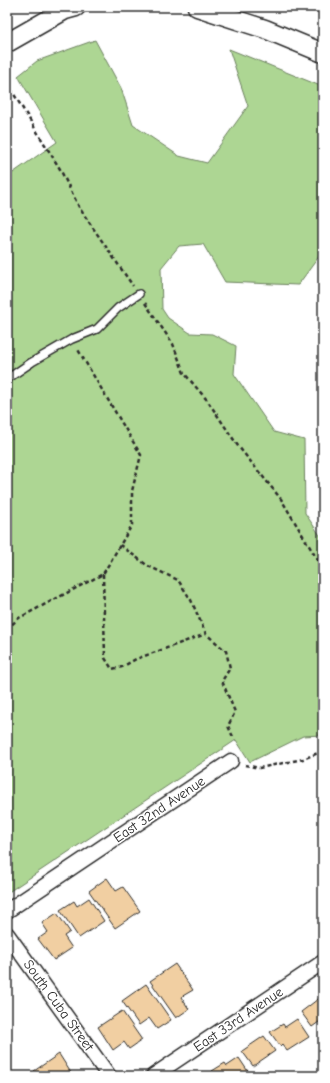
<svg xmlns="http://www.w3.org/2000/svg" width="330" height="1083" font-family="'Comic Neue',sans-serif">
<rect width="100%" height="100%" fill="#fff"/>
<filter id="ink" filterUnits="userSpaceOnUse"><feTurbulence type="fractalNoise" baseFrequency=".025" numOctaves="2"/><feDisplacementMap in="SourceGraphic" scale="8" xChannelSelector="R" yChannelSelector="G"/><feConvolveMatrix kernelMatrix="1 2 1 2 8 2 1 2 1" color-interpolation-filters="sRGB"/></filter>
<g filter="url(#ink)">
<!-- green -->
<polygon fill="#add693" stroke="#6c805f" points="95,40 121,88 133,125 179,156 207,163 248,106 229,49 323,87 323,251 298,285 225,282 203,244 179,246 161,268 162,309 168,318 190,333 212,334 236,346 234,374 274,432 304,440 305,513 323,540 323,735 303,736 250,762 236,740 7,893 7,177 57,142 18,76 37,61"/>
<!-- building -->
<g fill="#f1cfa2" stroke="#2b2b2b">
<polygon points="107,878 116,891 123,887 140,911 115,928 89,891"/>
<polygon points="89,898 104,921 79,938 60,910 74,901 77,906"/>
<polygon points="57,913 70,932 64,936 72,948 54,960 38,939 48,932 42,923"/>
<polygon points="175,964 193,990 181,997 189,1009 176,1018 150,981"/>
<polygon points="7,977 11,984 7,986"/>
<polygon points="146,984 171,1020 157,1029 149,1018 139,1025 122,1001"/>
<polygon points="322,996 323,1019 312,1027 301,1012"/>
<polygon points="122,1011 142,1040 129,1049 124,1042 113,1050 98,1027"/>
<polygon points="297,1019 309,1037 287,1051 282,1044 280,1046 270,1032 283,1024 285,1027"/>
<polygon points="264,1036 275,1051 253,1066 242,1051"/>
<polygon points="59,1054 73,1076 37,1076 34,1071"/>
<polygon points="239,1058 251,1076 215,1076 212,1071 225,1063 227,1066"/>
</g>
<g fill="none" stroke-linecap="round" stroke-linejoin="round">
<!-- service casing -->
<g stroke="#2b2b2b" stroke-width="10">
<polyline id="service" points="7,379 32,362 72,339 97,329 118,308 139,294"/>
</g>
<!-- minor casing -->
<g stroke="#2b2b2b" stroke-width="17">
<g id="minor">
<polyline points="7,911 231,761"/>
<polyline points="7,934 109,1076"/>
<polyline points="153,1076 323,962"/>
</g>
</g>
<!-- tertiary casing -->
<g stroke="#2b2b2b" stroke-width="21">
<g id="tertiary">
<polyline points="197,7 265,29 323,53"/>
<polyline points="7,43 65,10 76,7"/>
</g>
</g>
<!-- path -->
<g stroke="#2b2b2b" stroke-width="2.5" stroke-dasharray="4 3" stroke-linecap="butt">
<polyline points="7,83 60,169 80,209 133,286"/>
<polyline points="145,303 173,344 184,373 207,400 238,446 281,499 323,569"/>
<polyline points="120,545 148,566 178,580 191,600 206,634 226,651 230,668 222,681 235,712 228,726 234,739"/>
<polyline points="103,574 105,658 112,669 122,667 136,659 206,634"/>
<polyline points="7,629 19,618 103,574 132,525 132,491 141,455 77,348"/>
<polyline points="245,765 259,768 303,759 323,751"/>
<polyline points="7,854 9,875 7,878"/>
</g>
<!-- service -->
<use href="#service" stroke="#fff" stroke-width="7"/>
<!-- minor -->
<use href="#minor" stroke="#fff" stroke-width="14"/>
<!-- tertiary -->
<use href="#tertiary" stroke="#fff" stroke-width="18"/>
</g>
</g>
<g text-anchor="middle" stroke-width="3" stroke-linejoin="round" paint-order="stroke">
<!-- street labels -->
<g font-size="14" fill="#2b2b2b" stroke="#fff">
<text transform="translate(159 809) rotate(-34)" y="5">East 32nd Avenue</text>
<text transform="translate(59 1005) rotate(54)" y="5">South Cuba Street</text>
<text transform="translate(238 1019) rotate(-34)" y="5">East 33rd Avenue</text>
</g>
</g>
<!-- margin -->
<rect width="330" height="1083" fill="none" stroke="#fff" stroke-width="24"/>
<rect x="12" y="12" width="306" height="1059" fill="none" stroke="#2b2b2b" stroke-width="1.5" filter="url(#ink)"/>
</svg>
